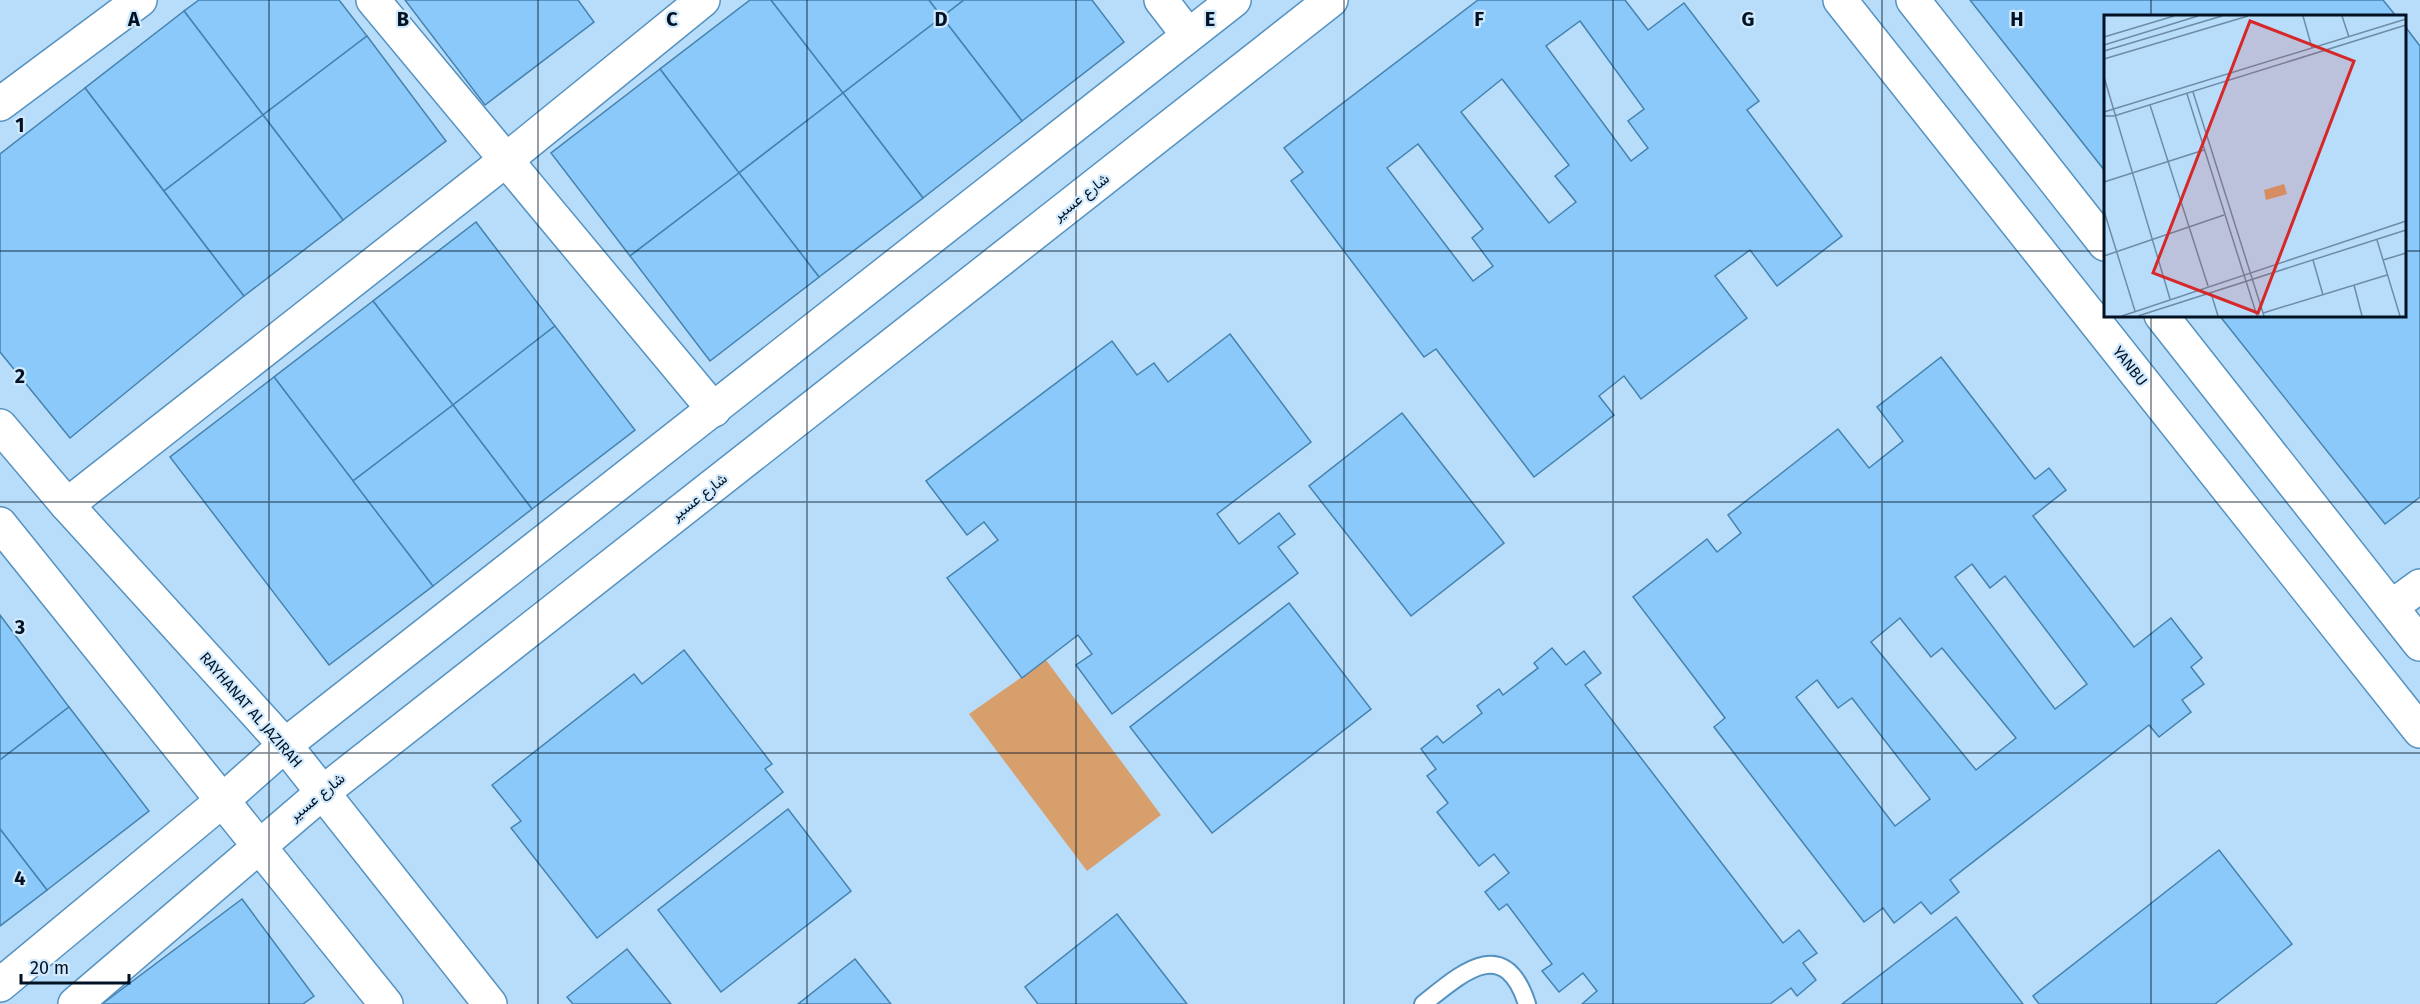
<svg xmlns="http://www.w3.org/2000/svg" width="2420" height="1004" font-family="'Fira Sans',Vazirmatn,sans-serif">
<rect width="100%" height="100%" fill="#b8ddfb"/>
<!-- green -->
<polygon fill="#d79f6b" points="1046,660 1161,815 1087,871 969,714"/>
<!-- building -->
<g fill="#8ac9f9" stroke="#4582af" stroke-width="1.5" fill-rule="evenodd">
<polygon points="199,0 339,0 367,36 263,115 184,11"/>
<polygon points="405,0 578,0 594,22 485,105"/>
<polygon points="750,0 771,0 843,93 739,173 660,69"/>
<polygon points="771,0 929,0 942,17 843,93"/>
<polygon points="929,0 964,0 942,17"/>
<polygon points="964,0 1092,0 1124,42 1022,121 942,17"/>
<path d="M1478,0H1625L1648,30L1684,3L1759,101L1747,110L1842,236L1777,286L1750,250L1715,276L1747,318L1641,399L1624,376L1599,396L1614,415L1534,477L1436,349L1424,357L1291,181L1303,172L1284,148ZM1580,21L1644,109L1628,121L1648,148L1631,161L1546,46ZM1502,79L1569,165L1555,176L1576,202L1549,223L1461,112ZM1418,144L1483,229L1472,238L1493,266L1473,281L1387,168Z"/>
<polygon points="1970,0 2383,0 2396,16 2105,16 2105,171"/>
<polygon points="184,11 263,115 164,191 85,88"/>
<polygon points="942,17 1022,121 923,198 843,93"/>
<polygon points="2404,25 2420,46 2420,497 2385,524 2219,315 2404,315"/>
<polygon points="367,36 446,141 343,220 263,115"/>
<polygon points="660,69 739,173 630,256 551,153"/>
<polygon points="85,88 244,296 70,438 0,352 0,154"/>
<polygon points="843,93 923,198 819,277 739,173"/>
<polygon points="263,115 343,220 244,296 164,191"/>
<polygon points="739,173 819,277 710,361 630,256"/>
<polygon points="476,222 555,326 453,405 373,301"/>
<polygon points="373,301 453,405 353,481 274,377"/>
<polygon points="555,326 635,430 532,509 453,405"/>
<polygon points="1230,334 1311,442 1217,514 1239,544 1279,513 1295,534 1278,547 1298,573 1112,714 1076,665 1092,654 1078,635 1022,678 947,578 998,540 984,522 967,535 926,481 1112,341 1137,375 1154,363 1168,382"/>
<path d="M1941,357L2035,479L2049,468L2066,490L2033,516L2134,647L2171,618L2202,658L2191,667L2204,684L2182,700L2191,712L2159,737L2149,725L1950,880L1959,892L1931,914L1921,902L1894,923L1883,908L1864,922L1714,727L1725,718L1633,597L1707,539L1717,552L1741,533L1728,515L1838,429L1869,468L1903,441L1877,407ZM1972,564L1990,588L2005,576L2087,684L2055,709L1955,577ZM1900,618L1931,657L1942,648L2016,738L1976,770L1871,642ZM1817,680L1838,708L1852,698L1930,799L1895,826L1796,697Z"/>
<polygon points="274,377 433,586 329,665 170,457"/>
<polygon points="453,405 532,509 433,586 353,481"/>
<polygon points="1402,413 1504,543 1411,616 1309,486"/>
<polygon points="1289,603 1371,709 1212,833 1130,727"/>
<polygon points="0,615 69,707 0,760"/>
<polygon points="1552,648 1566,665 1584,651 1601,673 1585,685 1783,943 1799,930 1817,953 1803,963 1816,980 1797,996 1791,988 1770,1004 1582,1004 1597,991 1583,973 1559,992 1542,971 1552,964 1507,904 1499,910 1485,892 1509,873 1494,854 1479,866 1437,812 1448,803 1427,776 1436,769 1421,749 1437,736 1443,743 1482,713 1477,706 1499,689 1503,695 1538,668 1534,663"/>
<polygon points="684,650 772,764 765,769 783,792 597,938 511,828 521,821 492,785 634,674 642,684"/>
<polygon points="69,707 149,811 47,890 0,829 0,760"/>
<polygon points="788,809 851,891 721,992 658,910"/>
<polygon points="0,829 47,890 0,926"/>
<polygon points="2219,850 2292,944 2215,1004 2039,1004 2033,996"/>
<polygon points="242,899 314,996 303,1004 102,1004"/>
<polygon points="1117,914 1187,1004 1038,1004 1025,987"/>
<polygon points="1956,917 2023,1004 1842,1004"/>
<polygon points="627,949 671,1004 573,1004 567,997"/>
<polygon points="855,959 891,1004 798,1004"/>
</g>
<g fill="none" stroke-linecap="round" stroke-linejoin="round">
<!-- service casing -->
<g stroke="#5592c0" stroke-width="20">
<path id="service" d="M1423,1004C1461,974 1504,933 1527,1004"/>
</g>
<!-- minor casing -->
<g stroke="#5592c0" stroke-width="36">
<g id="minor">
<polyline points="373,0 714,410"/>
<polyline points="1161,0 1188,35"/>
<polyline points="1840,0 2420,731"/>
<polyline points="1913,0 2105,244"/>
<polyline points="0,104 140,0"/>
<polyline points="2161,315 2420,644"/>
<polyline points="0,426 67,505 285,745 490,1004"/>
<polyline points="67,505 506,160 703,0"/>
<polyline points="0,524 386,1004"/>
<polyline points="2391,607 2420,586"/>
<polyline points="0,985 223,800 285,745 1234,0"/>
<polyline points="75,1004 322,793 1331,0"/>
</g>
</g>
<!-- service -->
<use href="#service" stroke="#fff" stroke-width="16"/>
<!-- minor -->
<use href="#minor" stroke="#fff" stroke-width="33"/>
</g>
<!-- grid -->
<path fill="none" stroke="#001223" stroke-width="1.5" stroke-opacity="0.55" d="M269,0V1004M538,0V1004M807,0V1004M1076,0V1004M1344,0V1004M1613,0V1004M1882,0V1004M2151,0V16M0,251H2105M2404,251H2420M2151,315V1004M0,502H2420M0,753H2420"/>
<g text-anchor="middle" stroke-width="4.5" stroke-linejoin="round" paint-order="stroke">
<!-- street labels -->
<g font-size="15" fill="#001223" stroke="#d0e9fd">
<text transform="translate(1081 197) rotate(-38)" y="5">شارع عسير</text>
<text transform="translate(2130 366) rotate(52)" y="5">YANBU</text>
<text transform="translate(699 497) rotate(-38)" y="5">شارع عسير</text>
<text transform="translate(251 710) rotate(49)" y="5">RAYHANAT AL JAZIRAH</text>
<text transform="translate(317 797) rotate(-39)" y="5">شارع عسير</text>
</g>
</g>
<!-- overview -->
<g transform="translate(2104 15)">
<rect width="302" height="302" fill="#b8ddfb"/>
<path d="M180,169L183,179L162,185L160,175Z" fill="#d79f6b"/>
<path fill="none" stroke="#6e8ca5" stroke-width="1.5" d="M199,1L208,33M238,1L245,22M0,22L70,1M0,30L94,1M0,36L118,1M0,44L144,1M0,62L66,284M89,77L160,301M83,79L153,301M46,90L104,271M0,97L302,4M0,101H10L302,10M0,167L100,135M0,196L31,296M273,225L296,301M0,241L120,200M209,245L219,280M279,245L302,238M250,270L258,301M107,278L114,301M159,298L283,260M18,301L302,206M34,301L302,215"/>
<path fill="#d62828" fill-opacity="0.15" stroke="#d62828" stroke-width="3" d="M146,6L250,46L154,298L49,258Z"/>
<rect width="302" height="302" fill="none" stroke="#001223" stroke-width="3"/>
</g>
<g font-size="20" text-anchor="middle" font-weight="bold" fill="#001223" stroke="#d0e9fd" stroke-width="4.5" stroke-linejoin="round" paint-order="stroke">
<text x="134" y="26">A</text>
<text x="403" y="26">B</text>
<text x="672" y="26">C</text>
<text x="941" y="26">D</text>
<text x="1210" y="26">E</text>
<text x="1479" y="26">F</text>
<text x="1748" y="26">G</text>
<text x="2017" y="26">H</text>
<text x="20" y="132">1</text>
<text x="20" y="383">2</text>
<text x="20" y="634">3</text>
<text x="20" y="885">4</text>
</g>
<!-- scale -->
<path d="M21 974v9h108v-9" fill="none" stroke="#001223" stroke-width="3"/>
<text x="30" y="974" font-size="18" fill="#001223" stroke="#d0e9fd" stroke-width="4.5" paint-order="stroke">20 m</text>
</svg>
